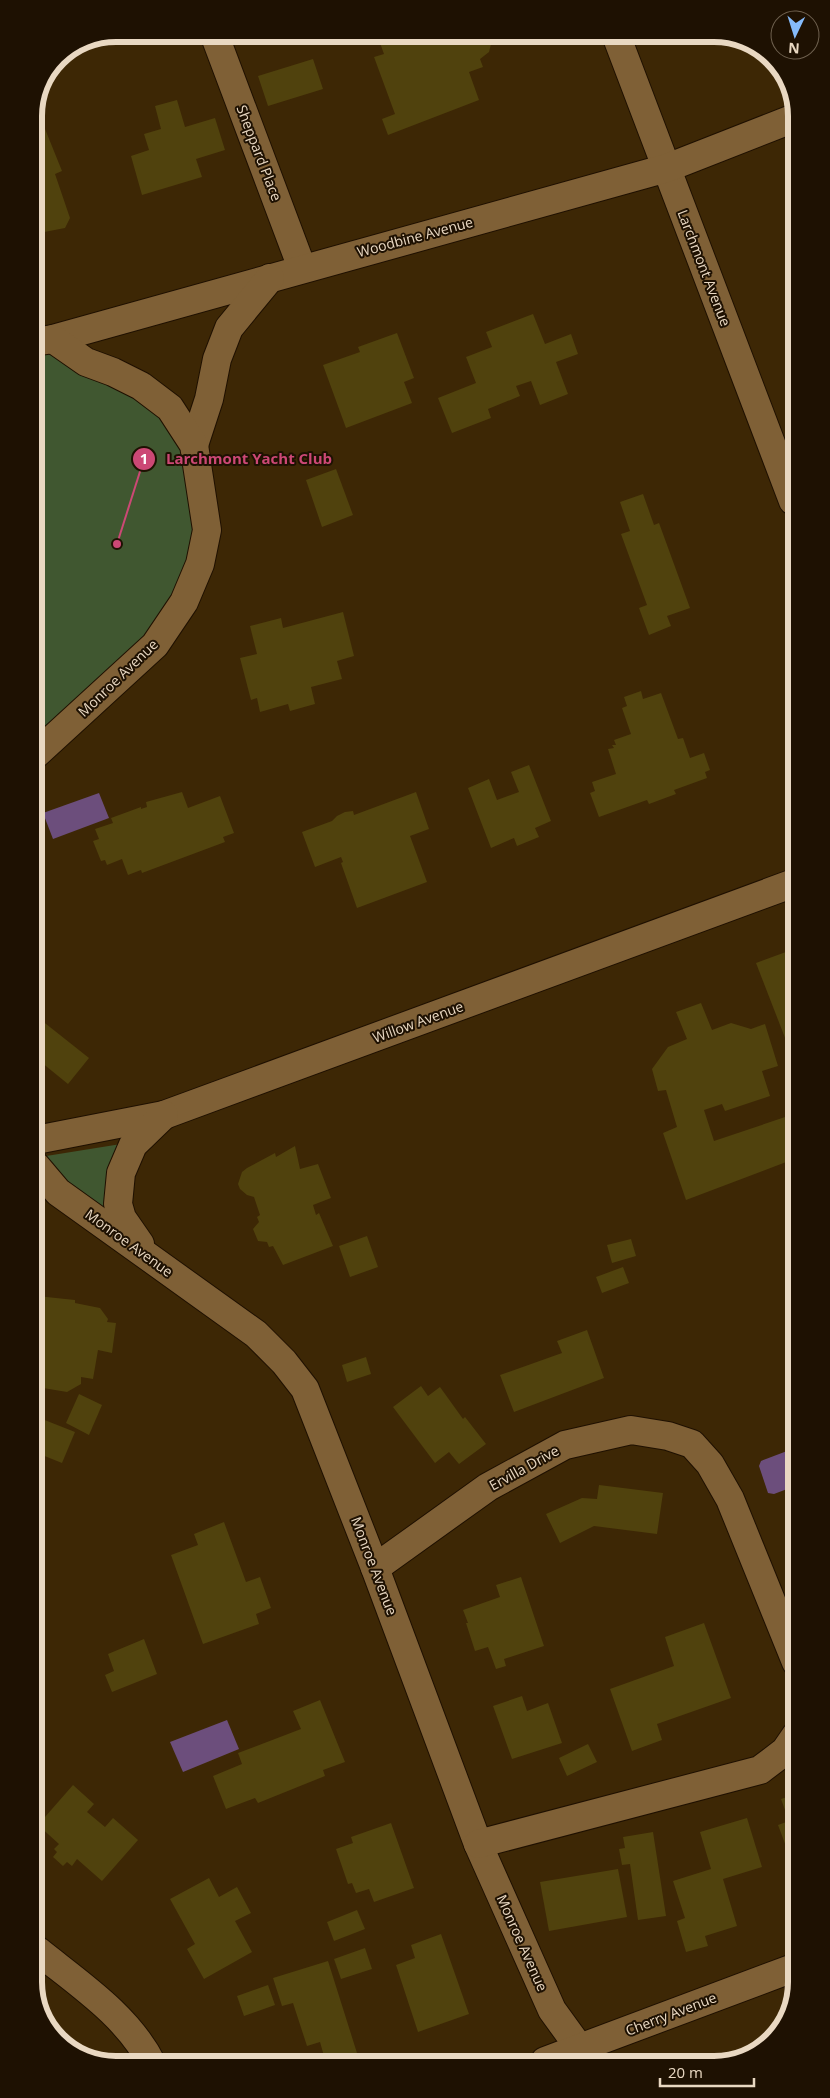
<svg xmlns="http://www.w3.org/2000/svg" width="830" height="2098" font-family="'Open Sans',sans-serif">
<rect width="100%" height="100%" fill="#3d2705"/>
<!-- green -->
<g fill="#405730">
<polygon points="34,345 138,388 189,444 203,530 149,643 35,748"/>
<polygon points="121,1144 115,1215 71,1188 40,1157"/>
</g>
<!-- water -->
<g fill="#6c4e7c">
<polygon points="99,793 109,818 53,839 43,813"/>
<polygon points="795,1448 795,1486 774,1494 768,1493 759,1466 761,1461"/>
<polygon points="227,1720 239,1749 183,1772 170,1742"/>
</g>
<!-- building -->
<g fill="#50420d">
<polygon points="488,36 491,44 489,52 480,59 483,67 469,72 479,100 388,135 382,119 395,114 374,57 384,54 380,43 396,37 427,37 430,43 439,40 438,37"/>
<polygon points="313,59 323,89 268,106 258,76"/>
<polygon points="177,100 185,127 215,118 225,150 196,159 202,177 142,195 131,156 149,150 144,134 161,129 155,106"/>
<polygon points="37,109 62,171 55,174 70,218 65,228 34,234 34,112"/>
<polygon points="533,314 545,344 571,334 578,354 556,362 568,394 540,405 531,381 516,386 520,396 488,409 491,418 452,433 438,398 476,383 466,357 492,347 486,332"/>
<polygon points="397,333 414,378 404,382 412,403 346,428 323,365 360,352 358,347"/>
<polygon points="336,469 353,515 322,527 306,480"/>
<polygon points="643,494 654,525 659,523 690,608 667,616 671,626 649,635 639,608 647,605 621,534 630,531 620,502"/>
<polygon points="343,612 354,656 337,661 342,679 311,687 315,704 290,711 288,704 260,712 257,698 251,700 240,658 257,654 250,626 281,618 283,628"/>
<polygon points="641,691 643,699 661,693 678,739 683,738 690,758 704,753 710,770 705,772 707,778 674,790 676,794 649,804 647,800 599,817 590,793 595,791 592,782 616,774 608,749 614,748 612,745 616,745 614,740 631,734 622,708 627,706 624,697"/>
<polygon points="529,765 551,821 535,828 539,837 517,846 514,838 491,848 468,788 489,779 497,800 519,792 511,772"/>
<polygon points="182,792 188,808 220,796 234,833 223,837 225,842 142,873 141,870 128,875 122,859 107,865 105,860 101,861 93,841 99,839 95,829 113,823 111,818 141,807 141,809 147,807 146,802"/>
<polygon points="416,792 429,829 410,836 427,882 357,908 341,863 343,862 341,857 315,867 302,832 332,821 337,816 345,812 353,811 354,815"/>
<polygon points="794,949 794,1061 756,963"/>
<polygon points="701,1003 712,1030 731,1023 751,1029 765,1024 778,1066 762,1071 770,1096 725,1111 722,1104 704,1110 714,1141 794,1114 794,1159 686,1200 663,1133 677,1127 666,1090 658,1091 652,1069 668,1047 687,1039 676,1012"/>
<polygon points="36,1016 89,1058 68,1084 36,1058"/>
<polygon points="295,1146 300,1169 318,1164 331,1198 313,1205 316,1215 319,1213 333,1246 283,1265 273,1246 269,1247 267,1242 258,1241 253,1229 259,1222 257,1217 260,1215 254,1197 247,1195 240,1189 238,1184 242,1172 247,1168 275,1153 276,1157"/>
<polygon points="367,1236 378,1267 350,1277 339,1246"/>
<polygon points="631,1239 636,1256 612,1263 607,1245"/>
<polygon points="623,1267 629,1283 602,1293 596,1277"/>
<polygon points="37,1296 75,1300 75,1303 100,1308 108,1319 107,1322 116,1323 112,1353 98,1350 93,1379 81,1377 81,1384 67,1392 37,1387"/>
<polygon points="587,1330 604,1378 514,1412 500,1375 562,1353 557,1341"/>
<polygon points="366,1357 371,1374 347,1382 342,1365"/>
<polygon points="421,1386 428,1396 440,1387 463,1419 465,1417 486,1444 459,1464 449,1452 435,1463 393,1407"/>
<polygon points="79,1394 102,1405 89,1435 66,1423"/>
<polygon points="37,1417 75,1432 62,1463 37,1453"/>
<polygon points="599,1485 663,1493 657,1534 594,1526 560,1543 546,1514 582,1498 597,1499"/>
<polygon points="224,1522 246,1582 260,1577 271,1608 256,1614 259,1624 203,1644 171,1555 198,1545 194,1534"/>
<polygon points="521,1577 544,1646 504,1659 506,1666 496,1669 488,1647 475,1651 466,1623 468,1623 463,1610 500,1597 496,1585"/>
<polygon points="704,1623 731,1698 657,1724 662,1740 632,1751 610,1689 674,1666 665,1637"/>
<polygon points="144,1639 157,1674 112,1692 105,1675 114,1671 108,1654"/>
<polygon points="522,1696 527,1711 548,1703 562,1743 512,1759 493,1706"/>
<polygon points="320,1700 345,1762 323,1770 325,1776 258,1803 255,1798 226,1809 213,1776 242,1764 238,1753 301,1729 293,1711"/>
<polygon points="588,1744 597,1762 567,1776 559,1758"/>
<polygon points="73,1785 94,1804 87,1812 105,1827 113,1818 138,1840 102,1881 77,1859 72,1866 67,1862 63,1866 53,1857 57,1852 54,1849 59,1844 38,1825"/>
<polygon points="796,1794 796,1873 778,1825 789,1821 781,1799"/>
<polygon points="747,1818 762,1867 723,1879 737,1926 705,1936 708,1946 686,1952 677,1921 685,1918 673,1881 711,1869 700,1832"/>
<polygon points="391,1823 414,1888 374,1902 369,1889 356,1893 352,1883 348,1884 336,1849 353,1843 351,1837"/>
<polygon points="653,1832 666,1916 638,1920 630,1864 622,1865 619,1849 625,1848 623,1837"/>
<polygon points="618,1869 627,1917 549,1931 540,1882"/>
<polygon points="209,1878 219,1897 237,1887 251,1913 235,1921 252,1952 204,1979 187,1949 195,1944 170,1899"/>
<polygon points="357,1910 365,1929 334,1941 327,1922"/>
<polygon points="441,1934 469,2014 418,2032 396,1965 415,1958 411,1945"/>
<polygon points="365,1948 372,1969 341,1979 334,1959"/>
<polygon points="328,1961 357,2053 326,2063 320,2042 307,2046 293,2003 282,2006 273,1978"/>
<polygon points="268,1985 275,2005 244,2016 237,1996"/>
</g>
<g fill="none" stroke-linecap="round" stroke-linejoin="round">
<!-- minor casing -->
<g stroke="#1f1000" stroke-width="30">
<g id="minor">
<polyline points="616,35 793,501"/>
<polyline points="216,39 302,268"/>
<polyline points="34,342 53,339 667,168 792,119"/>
<polyline points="194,445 209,399 217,359 229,328 270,278"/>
<polyline points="35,755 155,645 184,602 200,564 207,530 194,445 170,408 141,386 113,372 86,362 53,339"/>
<polyline points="36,1140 164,1115 794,883"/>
<polyline points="36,1166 58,1192 256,1334 284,1362 305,1389 375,1568 478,1844 552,2010 589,2061"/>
<polyline points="140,1244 122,1218 118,1204 121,1173 133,1145 164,1115"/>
<polyline points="375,1568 488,1487 565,1445 631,1430 668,1436 692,1444 710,1464 730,1499 796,1662"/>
<polyline points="478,1844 760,1770 785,1751 796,1735"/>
<path d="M38,1951C79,1984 128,2016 152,2064"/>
<polyline points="545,2061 796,1967"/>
</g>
</g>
<!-- minor -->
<use href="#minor" stroke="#7f6036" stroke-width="28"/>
</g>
<g text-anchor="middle" stroke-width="4" stroke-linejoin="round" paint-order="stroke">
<!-- street labels -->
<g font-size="14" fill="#e9d8c2" stroke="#1e1102">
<text transform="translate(259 153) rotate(69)" y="5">Sheppard Place</text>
<text transform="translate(415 237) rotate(-15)" y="5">Woodbine Avenue</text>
<text transform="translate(704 268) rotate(69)" y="5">Larchmont Avenue</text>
<text transform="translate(118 678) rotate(-44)" y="5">Monroe Avenue</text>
<text transform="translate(418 1022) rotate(-20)" y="5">Willow Avenue</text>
<text transform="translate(129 1243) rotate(36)" y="5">Monroe Avenue</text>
<text transform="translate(524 1468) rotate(-29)" y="5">Ervilla Drive</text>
<text transform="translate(374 1566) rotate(69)" y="5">Monroe Avenue</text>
<text transform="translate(522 1943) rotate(66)" y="5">Monroe Avenue</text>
<text transform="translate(671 2014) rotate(-21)" y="5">Cherry Avenue</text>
</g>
</g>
<!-- crop -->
<path d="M0 0H830V2098H0ZM116 42H714A74 74 0 0 1 788 116V1982A74 74 0 0 1 714 2056H116A74 74 0 0 1 42 1982V116A74 74 0 0 1 116 42Z" fill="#1e1102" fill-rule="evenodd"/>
<path fill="none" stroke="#e9d8c2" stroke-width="6" d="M116 42H714A74 74 0 0 1 788 116V1982A74 74 0 0 1 714 2056H116A74 74 0 0 1 42 1982V116A74 74 0 0 1 116 42Z"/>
<!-- callouts -->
<path fill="none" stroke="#cc4875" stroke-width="2" d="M117 544L144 459"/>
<g fill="#cc4875" stroke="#1e1102" stroke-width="2">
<circle cx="117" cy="544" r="5"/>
<circle cx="144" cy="459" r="12"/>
</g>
<g font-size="15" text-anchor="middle" font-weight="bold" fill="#fff">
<text x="144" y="464">1</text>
</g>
<g font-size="15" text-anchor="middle" font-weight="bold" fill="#cc4875" stroke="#1e1102" stroke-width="4" stroke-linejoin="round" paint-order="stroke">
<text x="249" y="464">Larchmont Yacht Club</text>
</g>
<!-- north arrow -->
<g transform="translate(795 35) rotate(184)"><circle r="24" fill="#1e1102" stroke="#6f614f"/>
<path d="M0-4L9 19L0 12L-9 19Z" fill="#85bbfb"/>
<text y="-8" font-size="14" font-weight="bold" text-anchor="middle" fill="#e9d8c2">N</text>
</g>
<!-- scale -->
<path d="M660 2078v8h94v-8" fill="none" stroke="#e9d8c2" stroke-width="2.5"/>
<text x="668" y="2078" font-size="15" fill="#e9d8c2" stroke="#1e1102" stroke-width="4" paint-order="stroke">20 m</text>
</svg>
